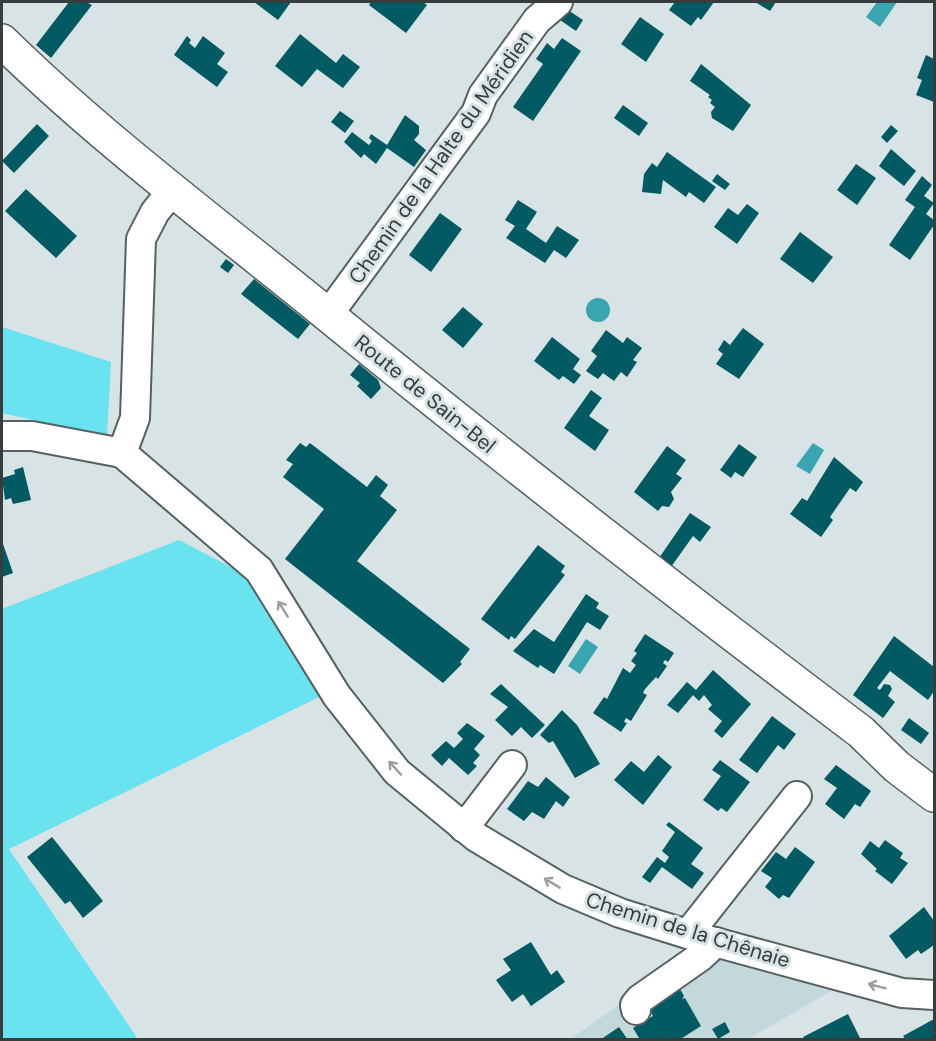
<svg xmlns="http://www.w3.org/2000/svg" width="936" height="1041" font-family="'DM Sans',sans-serif">
<rect width="100%" height="100%" fill="#d7e3e5"/>
<!-- built -->
<polygon fill="#c3d8db" points="693,953 833,990 748,1039 569,1040"/>
<!-- green -->
<g fill="#68e3ef">
<polygon points="2,327 111,362 107,437 2,413"/>
<polygon points="179,540 250,577 319,697 9,849 138,1039 2,1040 2,609"/>
</g>
<!-- water -->
<g fill="#38a5b0">
<polygon points="877,2 897,2 880,27 866,17"/>
<circle cx="598" cy="310" r="12"/>
<polygon points="813,443 824,450 810,474 796,466"/>
<polygon points="586,639 598,647 580,674 568,666"/>
</g>
<!-- building -->
<g fill="#025b62">
<polygon points="69,2 86,2 92,5 51,58 36,45"/>
<polygon points="254,2 291,2 278,20"/>
<polygon points="371,2 423,2 427,5 406,33 369,5"/>
<polygon points="675,2 714,2 701,20 698,17 691,26 669,10"/>
<polygon points="755,2 776,2 770,11"/>
<polygon points="568,10 583,20 576,31 560,20"/>
<polygon points="640,17 664,34 646,62 621,44"/>
<polygon points="300,34 336,63 343,54 360,67 343,88 317,69 302,87 275,66"/>
<polygon points="187,36 191,40 189,43 195,48 203,36 225,53 217,64 228,72 217,87 174,55"/>
<polygon points="562,38 581,51 533,121 513,107 543,64 536,59 547,43 554,49"/>
<polygon points="926,55 934,59 934,102 916,95 922,80 917,78"/>
<polygon points="701,64 751,105 733,131 712,118 711,112 715,107 710,103 712,100 708,97 710,95 690,81"/>
<polygon points="623,105 648,123 639,136 614,118"/>
<polygon points="340,111 354,121 345,133 331,122"/>
<polygon points="405,115 419,126 419,134 414,140 426,150 414,167 387,148 376,164 364,154 361,158 344,142 352,132 369,145 372,141 369,138 371,134 387,145"/>
<polygon points="37,124 49,136 14,173 2,161"/>
<polygon points="891,125 898,131 887,143 881,137"/>
<polygon points="891,149 916,171 904,186 879,166"/>
<polygon points="667,152 716,187 704,203 689,192 686,197 663,180 661,194 642,192 644,174 652,163 657,167"/>
<polygon points="856,164 876,178 857,205 837,190"/>
<polygon points="717,174 730,184 725,190 712,181"/>
<polygon points="922,176 932,185 924,196 934,203 926,214 934,220 934,225 910,260 889,245 915,207 905,200"/>
<polygon points="26,189 77,236 56,258 5,211"/>
<polygon points="518,200 537,212 526,229 546,243 557,226 579,240 566,258 554,250 545,263 506,238 515,226 505,220"/>
<polygon points="747,204 759,213 737,244 714,227 728,208 738,215"/>
<polygon points="440,213 462,229 431,272 409,255"/>
<polygon points="800,232 833,257 813,283 780,259"/>
<polygon points="226,259 234,265 228,273 220,267"/>
<polygon points="254,279 310,324 298,339 241,294"/>
<polygon points="463,307 483,324 463,348 442,330"/>
<polygon points="743,328 764,344 739,379 716,364 723,354 718,350 724,340 730,345"/>
<polygon points="606,330 623,343 627,337 642,348 633,360 637,362 627,377 621,372 614,381 603,373 598,379 586,371 597,356 591,351"/>
<polygon points="552,337 580,359 573,369 581,375 574,384 563,376 559,380 534,361"/>
<polygon points="359,364 378,380 381,388 371,399 357,386 360,383 350,375"/>
<polygon points="591,390 602,398 589,416 609,430 595,451 564,428"/>
<polygon points="300,443 306,447 310,443 367,487 376,475 388,485 380,496 397,510 357,561 470,649 460,662 462,664 443,683 285,559 324,509 283,477 293,464 286,460"/>
<polygon points="739,444 757,457 743,477 735,472 731,478 720,470"/>
<polygon points="667,446 686,460 676,474 682,478 671,492 674,499 669,507 662,506 658,511 634,492"/>
<polygon points="834,457 863,482 856,492 850,488 830,517 833,520 821,537 790,514 802,498 807,501"/>
<polygon points="23,467 31,500 13,504 11,498 5,500 2,478 15,474 14,470"/>
<polygon points="690,513 711,527 700,542 693,536 671,567 659,558"/>
<polygon points="2,541 13,573 2,577"/>
<polygon points="538,545 565,566 561,572 565,575 515,639 511,636 509,640 481,619"/>
<polygon points="586,594 599,603 596,608 609,616 600,630 587,622 554,674 540,665 538,668 513,651 534,629 554,642"/>
<polygon points="645,634 674,653 668,662 665,660 663,663 667,666 658,679 656,677 645,689 643,693 647,695 631,721 626,718 624,722 627,723 621,732 593,713 604,697 607,699 623,668 630,673 636,665 631,661 637,653 634,651"/>
<polygon points="894,636 934,667 934,691 928,700 890,671 877,688 880,690 884,684 890,685 892,689 888,696 895,702 883,718 853,695"/>
<polygon points="713,670 751,704 722,738 714,731 722,721 708,709 712,705 704,695 699,701 693,695 678,713 667,705 687,682 696,690"/>
<polygon points="501,684 545,725 532,738 521,727 512,736 495,720 508,707 490,694"/>
<polygon points="562,710 577,725 600,764 575,778 553,741 549,743 540,735"/>
<polygon points="772,716 796,734 784,750 778,745 757,773 739,760"/>
<polygon points="909,718 929,733 921,744 901,730"/>
<polygon points="467,723 485,736 474,749 480,755 473,763 477,766 468,775 449,758 442,766 431,755 446,741 454,748 463,739 457,733"/>
<polygon points="658,755 672,767 643,805 614,780 631,761 644,772"/>
<polygon points="720,760 750,782 727,812 721,808 718,811 703,800 721,776 712,770"/>
<polygon points="836,765 871,791 860,807 855,804 844,819 825,804 837,788 824,779"/>
<polygon points="546,777 570,797 563,807 556,801 544,819 532,812 524,821 507,809 528,781 538,787"/>
<polygon points="669,822 703,848 691,864 704,873 692,889 662,867 650,883 642,877 657,857 665,863 669,857 662,851 675,832 666,825"/>
<polygon points="52,837 103,901 83,918 70,901 65,904 27,857"/>
<polygon points="885,840 903,853 900,858 908,863 892,884 875,871 877,869 861,854 870,841 879,848"/>
<polygon points="795,847 815,862 789,898 783,895 779,899 765,887 772,878 761,871 776,852 786,859"/>
<polygon points="924,907 934,921 934,945 921,954 918,950 906,959 889,936"/>
<polygon points="531,942 551,975 557,970 565,982 531,1006 523,994 512,1002 496,980 511,970 503,959"/>
<polygon points="675,980 684,996 682,999 685,998 701,1026 679,1040 636,1040 639,1038 633,1028 653,1016 645,1002"/>
<polygon points="848,1014 861,1040 805,1040 803,1037"/>
<polygon points="934,1019 934,1040 906,1040 903,1036"/>
<polygon points="725,1022 730,1032 718,1039 712,1029"/>
<polygon points="619,1027 628,1040 600,1040"/>
</g>
<g fill="none" stroke-linecap="round" stroke-linejoin="round">
<!-- minor casing -->
<g stroke="#566162" stroke-width="32">
<g id="minor">
<polyline points="328,315 476,113 483,95 537,20 558,2"/>
<polyline points="2,436 32,436 122,453 135,418 141,239 155,212 172,191"/>
<polyline points="122,453 259,570 337,696 397,772 476,837 563,889 620,913 700,938 902,993 934,995"/>
<polyline points="464,828 512,765"/>
<polyline points="688,934 797,796"/>
<polyline points="636,1010 635,1005 640,999 700,957 716,942"/>
</g>
</g>
<!-- major casing -->
<g stroke="#566162" stroke-width="36">
<path id="major" d="M2,41C104,141 218,225 328,315C503,458 681,596 861,732L897,767L934,795"/>
</g>
<!-- minor -->
<use href="#minor" stroke="#fff" stroke-width="28"/>
<!-- major -->
<use href="#major" stroke="#fff" stroke-width="33"/>
</g>
<!-- one-way arrows -->
<defs><path id="oneway-shaft" d="M-6 0H5M1.5-3L5.5 0L1.5 3" fill="none" stroke-width="1.6" stroke-linecap="round" stroke-linejoin="round" transform="scale(1.5)"/></defs>
<g stroke="#9b9e9e">
<use href="#oneway-shaft" transform="translate(283 609) rotate(-122)"/>
<use href="#oneway-shaft" transform="translate(395 768) rotate(-132)"/>
<use href="#oneway-shaft" transform="translate(552 883) rotate(-149)"/>
<use href="#oneway-shaft" transform="translate(877 986) rotate(-165)"/>
</g>
<g text-anchor="middle" stroke-width="6" stroke-linejoin="round" paint-order="stroke">
<!-- street labels -->
<g font-size="21" fill="#373c3c" stroke="#d7e3e5">
<text transform="translate(441 157) rotate(-55)" y="7">Chemin de la Halte du Méridien</text>
<text transform="translate(425 394) rotate(39)" y="7">Route de Sain-Bel</text>
<text transform="translate(688 930) rotate(17)" y="7">Chemin de la Chênaie</text>
</g>
</g>
<!-- border -->
<rect width="936" height="1041" fill="none" stroke="#373c3c" stroke-width="6"/>
</svg>
